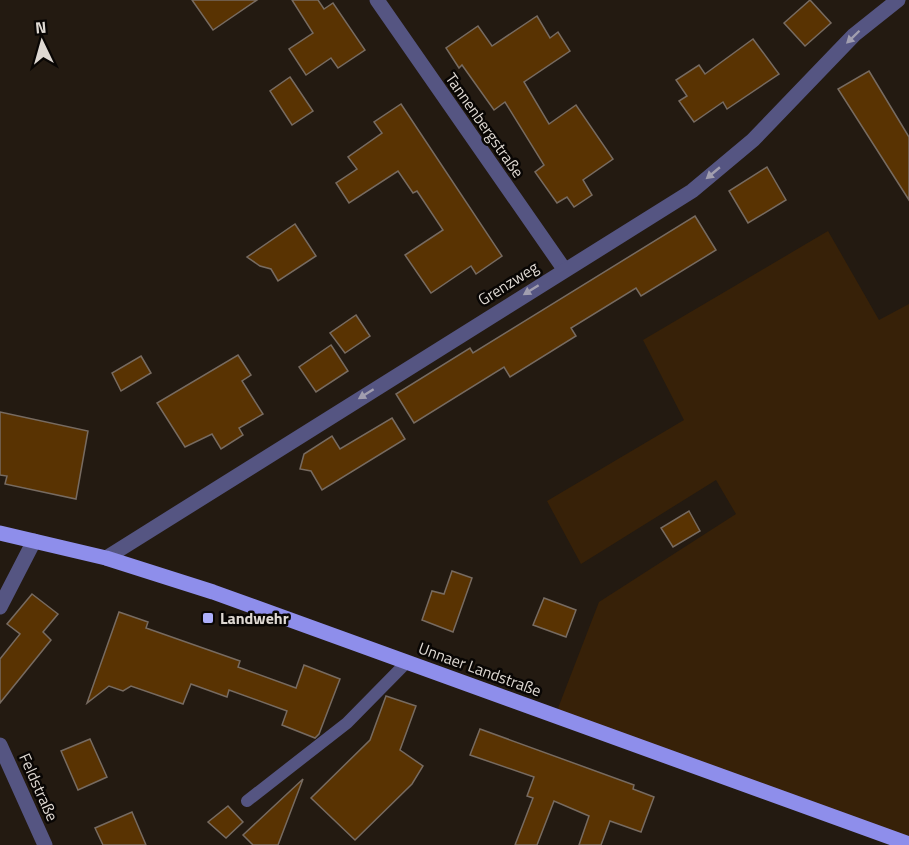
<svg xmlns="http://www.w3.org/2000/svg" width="909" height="845" font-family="'Titillium Web',sans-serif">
<rect width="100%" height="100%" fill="#231a11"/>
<!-- green -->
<polygon fill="#372108" points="828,231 879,320 909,304 909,844 555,716 599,602 736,514 716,480 581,564 547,501 684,420 643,340"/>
<!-- building -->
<g fill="#593302" stroke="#776b61" stroke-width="1.5">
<polygon points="192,0 257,0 213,30"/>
<polygon points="292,0 318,0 324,9 333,3 365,50 338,68 331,58 306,75 289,49 313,33"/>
<polygon points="810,0 831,23 805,46 784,23"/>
<polygon points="537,16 550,38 558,32 570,51 524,82 549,124 576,105 613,159 583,180 592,195 574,207 567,197 557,203 535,172 544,165 505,102 494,110 462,65 459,68 446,48 478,26 492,46"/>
<polygon points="753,39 779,74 727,109 723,102 694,122 679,101 687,96 676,80 699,65 705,74"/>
<polygon points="869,71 909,137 909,200 838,89"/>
<polygon points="290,77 313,111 292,125 270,91"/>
<polygon points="401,104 502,256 476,274 471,266 431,293 405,255 443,230 417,191 413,193 398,171 349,203 336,183 357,169 348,157 382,133 374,122"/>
<polygon points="767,167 786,200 748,223 729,191"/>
<polygon points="695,216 716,250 641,296 636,288 571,328 576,336 510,377 504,367 414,423 396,394 470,348 473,353"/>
<polygon points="295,224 316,256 278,281 271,269 260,266 247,257"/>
<polygon points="356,315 370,336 345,353 330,333"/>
<polygon points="331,345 348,371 316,392 299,367"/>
<polygon points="238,355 251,375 242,381 263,414 239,428 243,435 221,449 212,434 185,447 157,403"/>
<polygon points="141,356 151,373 121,391 112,373"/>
<polygon points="0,412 88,431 76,499 5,484 7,476 0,475"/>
<polygon points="392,418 405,439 322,490 311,471 300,469 304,454 332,436 340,449"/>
<polygon points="689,511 700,531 673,547 661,528"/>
<polygon points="452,571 472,578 453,632 422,620 432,591 444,594"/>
<polygon points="32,594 58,614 43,632 51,640 0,703 0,659 20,634 7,624"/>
<polygon points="544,598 576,610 566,637 533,625"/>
<polygon points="119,612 148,622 146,628 240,661 238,667 296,688 304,665 340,679 319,734 315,738 282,725 287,711 229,690 227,697 191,684 183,704 131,686 123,691 109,686 87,703"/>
<polygon points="386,696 416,706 400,750 423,766 412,784 355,840 311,798 370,740"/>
<polygon points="480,729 634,785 633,789 654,797 641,832 610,821 601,845 579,845 589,816 554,801 537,845 515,845 533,798 527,796 534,777 470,755"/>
<polygon points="90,739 107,777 78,790 61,751"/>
<polygon points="303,779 278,845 253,845 243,835"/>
<polygon points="228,806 243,822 226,838 208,822"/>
<polygon points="132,812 146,845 103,845 95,828"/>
</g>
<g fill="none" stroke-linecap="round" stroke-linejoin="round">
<!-- lane -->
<polyline stroke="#555582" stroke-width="12" points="247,801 347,723 407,662"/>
<!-- street -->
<g stroke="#555582" stroke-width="15">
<polyline points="377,0 564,269"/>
<polyline points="106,558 692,191 753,140 854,35 898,0"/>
<polyline points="0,607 34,541"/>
<polyline points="0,745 45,845"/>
</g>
<!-- primary -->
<polyline stroke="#8e8eeb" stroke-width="15" points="0,533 106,558 213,592 909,844"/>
</g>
<!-- one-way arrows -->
<defs><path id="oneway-solid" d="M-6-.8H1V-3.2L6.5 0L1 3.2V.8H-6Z" transform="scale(1.5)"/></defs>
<g fill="#a19eaf">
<use href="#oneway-solid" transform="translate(853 37) rotate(136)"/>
<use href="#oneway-solid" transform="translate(713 173) rotate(140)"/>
<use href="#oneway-solid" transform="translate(531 290) rotate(148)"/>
<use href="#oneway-solid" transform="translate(366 394) rotate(148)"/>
</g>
<!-- markers -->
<rect fill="#adaffb" stroke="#090604" stroke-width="2" x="202" y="612" width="12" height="12" rx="3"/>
<g text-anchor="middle" stroke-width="5" stroke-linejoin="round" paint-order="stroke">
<!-- street labels -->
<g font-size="16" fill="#dfd9d3" stroke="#090604">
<text transform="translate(485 125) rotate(55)" y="6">Tannenbergstraße</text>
<text transform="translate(508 283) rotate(-32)" y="6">Grenzweg</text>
<text transform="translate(480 669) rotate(20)" y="6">Unnaer Landstraße</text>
<text transform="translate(39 787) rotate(66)" y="6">Feldstraße</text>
</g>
<!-- poi labels -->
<g font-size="16" font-weight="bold" fill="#dfd9d3" stroke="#090604" text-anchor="start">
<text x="220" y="624">Landwehr</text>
</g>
</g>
<!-- north arrow -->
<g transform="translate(42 42) rotate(355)" stroke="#090604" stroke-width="4.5" paint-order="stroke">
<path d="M0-4.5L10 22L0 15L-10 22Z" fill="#dfd9d3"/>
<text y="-9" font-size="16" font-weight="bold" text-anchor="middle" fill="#dfd9d3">N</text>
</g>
</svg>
